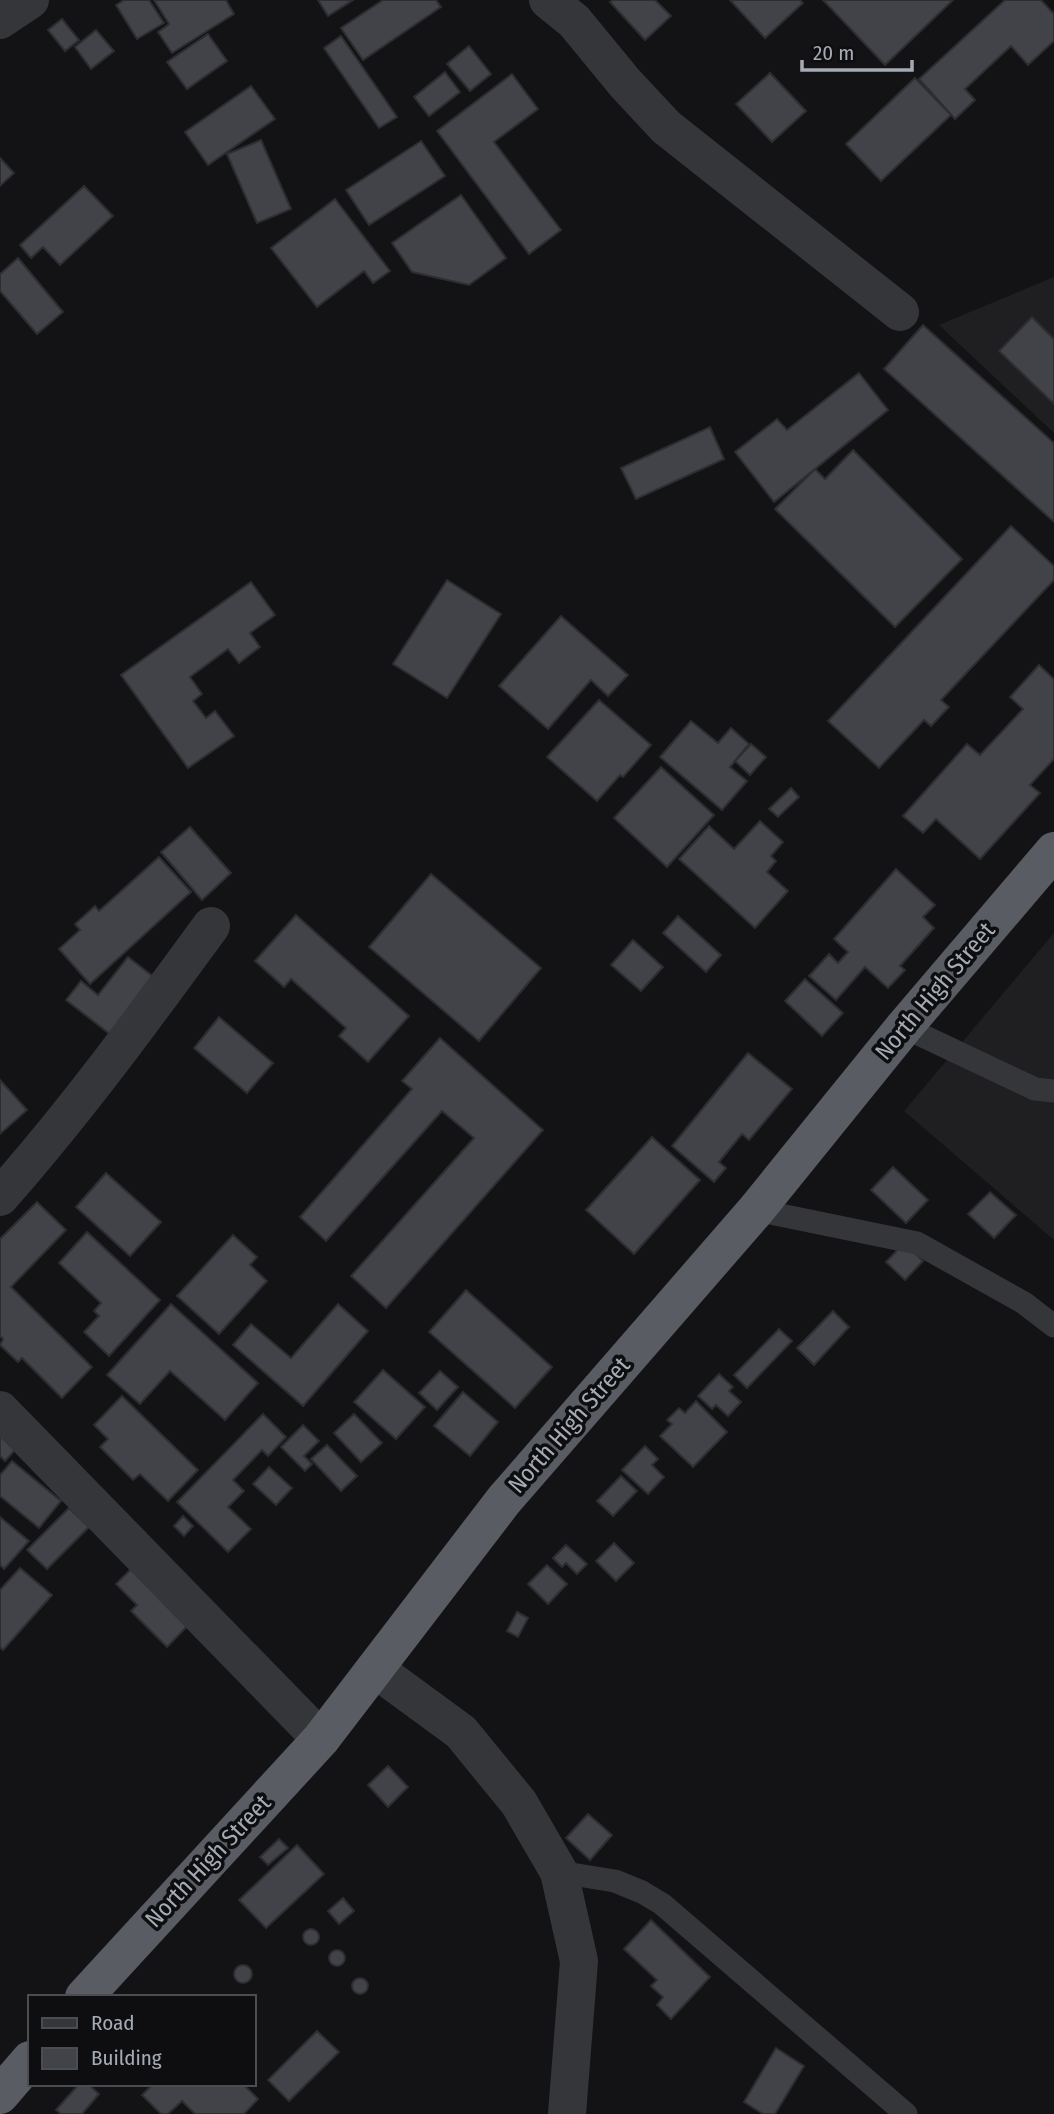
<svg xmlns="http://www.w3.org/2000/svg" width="1054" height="2114" font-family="'Fira Sans Condensed',sans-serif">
<rect width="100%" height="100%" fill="#131315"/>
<!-- built -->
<g fill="#1f1f22">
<polygon points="1054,277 1054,433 939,325"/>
<polygon points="1054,933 1054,1240 904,1111"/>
</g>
<!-- building -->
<g fill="#424348" stroke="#2d2e31" stroke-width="2">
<polygon points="124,0 149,0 164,23 137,39 116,5"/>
<polygon points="154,0 226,0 234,14 172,53 158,32 169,24"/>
<polygon points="318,0 353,0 328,16"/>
<polygon points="383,0 436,0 441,7 363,60 341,28"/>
<polygon points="613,0 655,0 671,16 645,40 610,2"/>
<polygon points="730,0 800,0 803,3 765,38"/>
<polygon points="823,0 953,0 885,65"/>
<polygon points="1005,0 1041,0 1054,14 1054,41 1028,65 1011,46 965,89 975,100 955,119 919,79"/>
<polygon points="62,19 79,40 65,51 48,30"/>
<polygon points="96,30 114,51 91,69 75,47"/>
<polygon points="208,34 227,61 187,89 167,62"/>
<polygon points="341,36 397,117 379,128 324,48"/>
<polygon points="469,46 491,74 470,91 447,64"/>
<polygon points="445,72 460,92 429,116 414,97"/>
<polygon points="770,73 806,111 772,142 736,104"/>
<polygon points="512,74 538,109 494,142 561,230 529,254 437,131"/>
<polygon points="915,78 951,115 881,181 846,144"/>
<polygon points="251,86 275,119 208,165 185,132"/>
<polygon points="261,140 291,209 257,223 227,154"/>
<polygon points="421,141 445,176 369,225 346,190"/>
<polygon points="0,158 14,173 0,186"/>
<polygon points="84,186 113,216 60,265 43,247 31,258 20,245"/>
<polygon points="461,195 506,258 469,285 412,272 392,243"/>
<polygon points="335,199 390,271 373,283 364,271 317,307 271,248"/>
<polygon points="18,258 63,312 37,334 0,291 0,274"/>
<polygon points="1032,317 1054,339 1054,404 999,351"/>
<polygon points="923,325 1054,443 1054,522 884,369"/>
<polygon points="859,373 888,410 774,502 735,452 777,419 787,430"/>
<polygon points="710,427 724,459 636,499 621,468"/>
<polygon points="853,450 962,559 895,627 775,509 815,469 825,479"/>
<polygon points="1011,526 1054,566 1054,580 941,700 949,707 931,726 924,720 879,768 828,721"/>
<polygon points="447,580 501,614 447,698 393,664"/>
<polygon points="251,582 275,615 250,633 260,647 239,663 228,649 190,677 202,694 193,701 206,718 215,711 234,736 188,768 121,675"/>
<polygon points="561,616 628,675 608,696 591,680 548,729 499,686"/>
<polygon points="1039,665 1054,679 1054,759 1030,785 1040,793 980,859 936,819 923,833 903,816 967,744 980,755 1023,709 1010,697"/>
<polygon points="599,700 651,745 623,777 620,775 597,801 547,757"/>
<polygon points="691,721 718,743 731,728 749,744 730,767 747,781 722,810 660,757"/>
<polygon points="751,744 766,757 750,775 735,761"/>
<polygon points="661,767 714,815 667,867 614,818"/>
<polygon points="791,788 799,797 778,817 769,809"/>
<polygon points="760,821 783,842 771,856 776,861 767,872 788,891 755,928 679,859 709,826 734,849"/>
<polygon points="190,827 231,873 202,900 161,852"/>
<polygon points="159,857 191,892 90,984 59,949 80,930 75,924 95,906 99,911"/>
<polygon points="896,869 935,905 923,917 934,928 900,966 905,970 888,988 865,967 836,1000 809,976 829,954 838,963 848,952 834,939"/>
<polygon points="431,874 541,968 479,1041 369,947"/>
<polygon points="296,915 409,1016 368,1062 339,1036 346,1028 291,979 284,987 255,961"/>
<polygon points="678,916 721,955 706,972 663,933"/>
<polygon points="633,940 663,967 641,991 611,965"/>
<polygon points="128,957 159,981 115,1038 66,1000 81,981 98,995"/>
<polygon points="805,979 843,1013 822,1036 785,1001"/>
<polygon points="219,1017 273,1063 247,1093 194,1048"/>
<polygon points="440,1038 543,1130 386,1308 351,1276 474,1138 442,1111 326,1241 300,1217 412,1089 402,1081"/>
<polygon points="748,1053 792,1089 749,1140 742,1134 719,1162 726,1168 714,1182 672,1146"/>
<polygon points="0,1080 27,1110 0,1134"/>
<polygon points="652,1137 700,1180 634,1254 586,1210"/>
<polygon points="893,1167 928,1200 906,1223 871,1190"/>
<polygon points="106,1173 161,1222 130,1256 76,1207"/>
<polygon points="990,1192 1016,1215 994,1238 968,1214"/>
<polygon points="37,1202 66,1230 11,1287 92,1367 62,1398 22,1358 18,1362 0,1345 3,1339 0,1336 0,1239"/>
<polygon points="87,1232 160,1300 109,1356 84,1332 99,1316 94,1311 101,1303 59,1263"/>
<polygon points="233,1235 257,1257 250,1265 267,1281 219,1334 177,1296"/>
<polygon points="904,1243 923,1261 905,1280 886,1262"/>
<polygon points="466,1290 552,1367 515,1408 429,1332"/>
<polygon points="171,1304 258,1383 225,1420 170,1371 140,1404 107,1375"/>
<polygon points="338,1304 368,1331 303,1406 233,1345 251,1324 291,1358"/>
<polygon points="833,1311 849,1327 814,1365 797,1348"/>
<polygon points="779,1329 792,1341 747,1388 734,1375"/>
<polygon points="383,1370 425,1407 396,1439 354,1402"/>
<polygon points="440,1371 458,1387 437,1410 419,1393"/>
<polygon points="719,1374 733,1387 729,1391 741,1402 728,1416 716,1405 712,1409 698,1396"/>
<polygon points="463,1392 498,1422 470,1456 434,1426"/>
<polygon points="122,1396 198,1470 168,1501 140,1474 133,1480 100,1447 108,1439 94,1425"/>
<polygon points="696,1401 727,1432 693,1467 660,1436 672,1424 667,1420 679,1408 685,1413"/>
<polygon points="0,1414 25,1439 5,1461 0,1456"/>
<polygon points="263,1414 286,1437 268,1456 262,1450 233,1480 244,1491 228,1507 251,1529 228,1552 177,1502"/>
<polygon points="354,1414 382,1443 361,1462 334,1433"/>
<polygon points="303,1425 319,1441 304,1456 312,1464 305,1471 281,1447"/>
<polygon points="327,1445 357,1476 341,1491 311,1459"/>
<polygon points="645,1446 658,1459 652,1465 664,1477 648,1494 622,1470"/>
<polygon points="12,1461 61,1501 39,1528 0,1496 0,1475"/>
<polygon points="269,1467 292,1488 276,1505 253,1484"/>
<polygon points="621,1476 637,1491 613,1516 597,1501"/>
<polygon points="69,1508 89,1527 47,1569 27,1550"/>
<polygon points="183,1516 193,1526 184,1536 174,1526"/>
<polygon points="0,1517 29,1541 4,1569 0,1565"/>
<polygon points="614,1543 634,1563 616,1581 596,1561"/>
<polygon points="566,1545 587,1564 577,1574 566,1563 562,1567 553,1558"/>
<polygon points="547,1565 567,1584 548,1604 528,1584"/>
<polygon points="133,1567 197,1616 167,1647 131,1611 137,1605 116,1584"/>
<polygon points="20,1568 52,1595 3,1650 0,1647 0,1590"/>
<polygon points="517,1612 528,1618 518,1637 507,1631"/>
<polygon points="388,1766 408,1787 388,1807 368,1785"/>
<polygon points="588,1814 612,1835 590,1860 566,1838"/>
<polygon points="279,1839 288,1848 268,1865 260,1857"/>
<polygon points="297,1845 324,1874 266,1928 239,1900"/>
<polygon points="343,1898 354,1911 339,1924 328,1911"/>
<polygon points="651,1920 710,1977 671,2019 657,2005 663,1997 651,1986 657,1980 624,1949"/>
<circle cx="311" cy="1937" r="8"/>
<circle cx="337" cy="1958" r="8"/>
<circle cx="243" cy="1974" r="9"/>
<circle cx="360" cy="1986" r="8"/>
<polygon points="317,2031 339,2052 289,2101 268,2080"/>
<polygon points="776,2048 804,2066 775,2114 763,2114 744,2102"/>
<polygon points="79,2084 88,2084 99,2094 82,2114 61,2114 56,2110"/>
<polygon points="153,2084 243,2084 258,2099 244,2114 195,2114 182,2101 168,2114 161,2114 142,2095"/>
</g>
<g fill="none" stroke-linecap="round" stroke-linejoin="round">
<!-- service -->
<g stroke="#35363a" stroke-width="23">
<polyline points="904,1027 1035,1089 1054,1091"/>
<polyline points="756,1210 917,1243 1024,1303 1054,1326"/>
<polyline points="559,1872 615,1881 642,1892 662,1904 906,2114"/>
</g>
<!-- minor -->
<g stroke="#35363a" stroke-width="38">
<polyline points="548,0 574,21 625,83 666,127 900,312"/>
<polyline points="0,20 30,0"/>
<path d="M0,1197C76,1111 143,1019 211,926"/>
<polyline points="0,1410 321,1739"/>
<polyline points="375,1669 461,1732 519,1803 559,1872 579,1961 567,2114"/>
</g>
<!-- trunk -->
<g stroke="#595c62" stroke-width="38">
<polyline points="84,1997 321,1739 504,1500 756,1210 904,1027 1054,851"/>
<polyline points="0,2095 30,2060"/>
</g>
</g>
<g text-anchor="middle" stroke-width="7" stroke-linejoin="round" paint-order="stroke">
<!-- street labels -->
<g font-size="24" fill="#a5abb5" stroke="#0e0e10">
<text transform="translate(935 991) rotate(-50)" y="8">North High Street</text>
<text transform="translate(569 1425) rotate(-49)" y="8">North High Street</text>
<text transform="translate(208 1861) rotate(-47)" y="8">North High Street</text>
</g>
</g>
<!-- legend -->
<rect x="28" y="1995" width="228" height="91" fill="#0e0e10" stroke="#4a4d52" stroke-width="2"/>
<rect x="42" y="2018" width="35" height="10" fill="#35363a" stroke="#4a4d52" stroke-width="2"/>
<text x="91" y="2030" font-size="21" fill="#a5abb5">Road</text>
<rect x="42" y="2048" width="35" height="21" fill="#424348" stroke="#4a4d52" stroke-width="2"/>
<text x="91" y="2065" font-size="21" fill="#a5abb5">Building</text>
<!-- scale -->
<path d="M802 60v10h110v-10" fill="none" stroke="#a5abb5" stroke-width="3.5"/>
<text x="813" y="60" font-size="21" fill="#a5abb5" stroke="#0e0e10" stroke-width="5" paint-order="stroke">20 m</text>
</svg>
